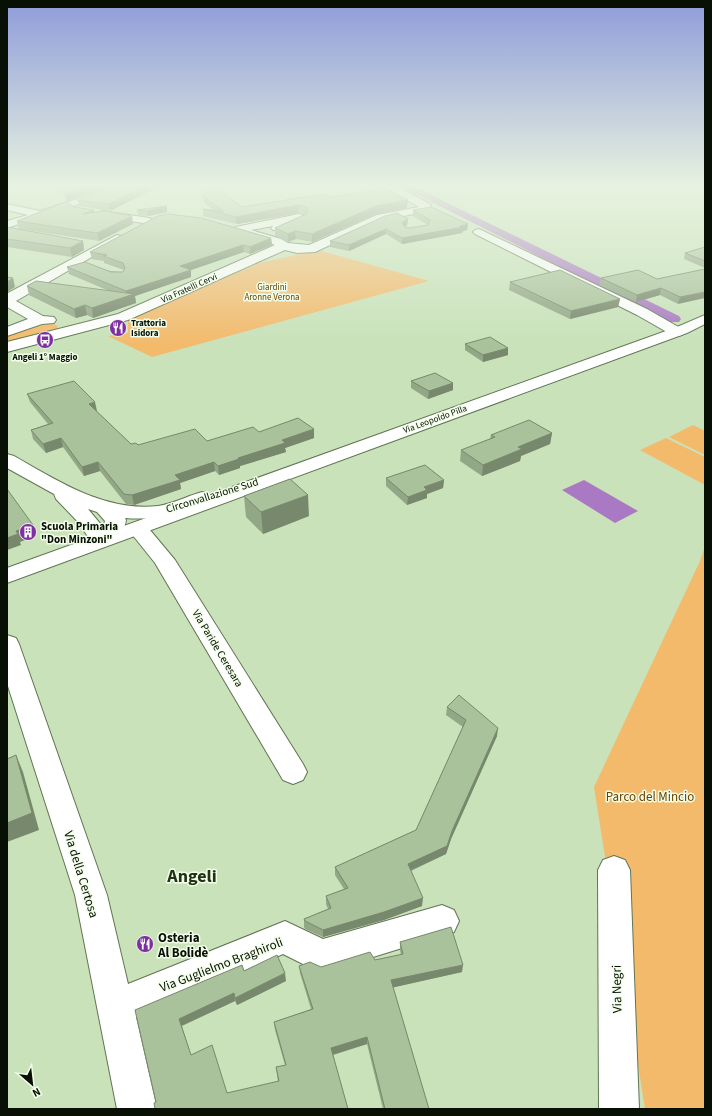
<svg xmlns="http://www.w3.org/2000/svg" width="712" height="1116" font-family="'Source Sans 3',sans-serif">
<rect width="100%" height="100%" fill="#c9e2ba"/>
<!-- green -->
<g fill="#f3ba6c">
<polygon points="318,250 429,281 152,357 108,336 128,333 128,319 260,263"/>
<polygon points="48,322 58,326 57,330 7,342 7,335"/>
<polygon points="693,425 705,431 705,455 669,437"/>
<polygon points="666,438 705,457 705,485 640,450"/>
<polygon points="705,546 705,1109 645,1109 594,787 700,561"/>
</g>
<!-- water -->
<polygon fill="#aa79c3" points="584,480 638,511 615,523 562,490"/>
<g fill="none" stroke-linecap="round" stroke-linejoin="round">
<!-- canal -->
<polygon fill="#aa79c3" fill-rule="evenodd" points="402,187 415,187 679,316 681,319 679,322 669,322"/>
<!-- minor casing -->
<g stroke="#607552" stroke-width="2">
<g id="minor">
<polygon points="114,187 131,187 7,228 7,221 28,215 7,210 7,204 40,211"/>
<polygon points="384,187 398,187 430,204 431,206 428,211 384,220 315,252 297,253 285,250 128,320 7,352 7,342 118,314 275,245 238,233 234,229 236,227 299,214 306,216 307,218 306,220 281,230 273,230 271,228 273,226 251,230 281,239 288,243 309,245 377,215 419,207"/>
<polygon points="103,211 149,218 155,221 149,224 99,216 98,214 99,212"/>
<polygon points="479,229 647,309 682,329 684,332 682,335 677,336 672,335 637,315 475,234 473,232 475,230"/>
<polygon points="117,235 121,236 123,238 121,240 16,301 43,316 54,317 56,320 54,323 42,324 7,336 7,327 28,319 7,307 8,293"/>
<polygon points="138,522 145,524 175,560 303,764 307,772 303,780 293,784 283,780 155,563 127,528 131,524"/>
<polygon points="7,635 16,638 19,644 107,895 128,984 285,921 323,939 442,905 454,910 459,921 454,932 321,973 283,954 136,1017 157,1109 117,1109 75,895 7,683"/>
<polygon points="614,856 625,860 630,870 639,1109 599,1109 598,870 603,860"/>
</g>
</g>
<!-- secondary casing -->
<g stroke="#607552" stroke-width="2">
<path id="secondary" d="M7,454L14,456C58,481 105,512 158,506C173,504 187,496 202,492L209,494L212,498L209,502C181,512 156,521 125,518L126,520C124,536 110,549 94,546L79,523L56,499L54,494L7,468ZM88,509L97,512L105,521L103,527Z"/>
</g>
<!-- primary casing -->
<g stroke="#607552" stroke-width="2">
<polygon id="primary" points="705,315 705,324 687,333 7,583 7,568 677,327"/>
</g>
<!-- minor -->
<use href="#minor" fill="#fff" fill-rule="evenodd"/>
<!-- secondary -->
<use href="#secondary" fill="#fff" fill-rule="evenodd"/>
<!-- primary -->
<use href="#primary" fill="#fff" fill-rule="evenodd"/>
</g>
<!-- wall -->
<g fill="#92a785">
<polygon points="116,187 158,187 110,211 79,206 78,200"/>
<polygon points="203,196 242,207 330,197 407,208 376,214 312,242 296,239 288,242 275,236 275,228 305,214 299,213 237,224 203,216 203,209 213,210 204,203"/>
<polygon points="69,204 74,207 94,210 94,213 133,224 99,241 19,229 17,221"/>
<polygon points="167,206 167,212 148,216 138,215 137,210"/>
<polygon points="413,210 468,224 467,230 463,231 462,233 402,244 386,234 349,251 330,247 330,241 408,219 407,225 405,227 409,228 428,225 413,216"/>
<polygon points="7,227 83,241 84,250 72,257 7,247"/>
<polygon points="271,238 272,245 250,254 244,252 191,270 191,277 135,296 136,303 93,318 87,315 76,318 29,295 27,286 107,290 69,274 67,267 123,272 124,270 104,263 104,261 92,259 90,252"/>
<polygon points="705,247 705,268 684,259 685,253"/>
<polygon points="705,269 678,304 660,295 636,302 599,285 601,278 657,279"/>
<polygon points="510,282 620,299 618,307 570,319 509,290"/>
<polygon points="465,344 508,355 483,362 465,350"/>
<polygon points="411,381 453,383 453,390 428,399 411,388"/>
<polygon points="27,394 97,411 96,411 131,444 138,445 207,441 259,432 314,438 285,448 286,452 240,466 240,468 219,475 215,471 180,483 181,489 134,505 126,504 100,471 84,476 63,447 46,453 33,439 31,430 48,424 30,402"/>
<polygon points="552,433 550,444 521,456 520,461 482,476 460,461 461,450 490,439 491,435"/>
<polygon points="386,478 444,480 443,488 427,494 427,498 407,505 386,486"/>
<polygon points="244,496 309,516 263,534 246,517"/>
<polygon points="447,707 497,736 451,839 446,854 411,871 422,906 384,920 323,937 305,929 304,927 304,919 328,909 326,904 326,896 344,889 335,875 335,867 416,830 463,727 446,715"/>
<polygon points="400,942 462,972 393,987 429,1109 383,1109 367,1044 333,1055 348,1109 156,1102 135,1010 244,971 286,981 237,1005 235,1001 182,1026 191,1055 227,1093 278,1082 276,1067 285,1065 275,1030 274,1022 311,1009 300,973 299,966 321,967 375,960 401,955 400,950"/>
</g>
<!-- shaded-wall -->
<g fill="#77886c">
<polygon points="88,187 108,187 66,201 65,195"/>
<polygon points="145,187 158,187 110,211 109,204"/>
<polygon points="408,200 407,208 376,214 312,242 312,234 376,206"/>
<polygon points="298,205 299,213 237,224 236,217"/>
<polygon points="167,206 167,212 148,216 147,211"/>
<polygon points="94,210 95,218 83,214"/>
<polygon points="132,216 133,224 99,241 97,233"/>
<polygon points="408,219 407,225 402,229 402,223"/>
<polygon points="468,224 467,230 463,231 462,233 402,244 402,238"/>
<polygon points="386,229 386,234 349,251 349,245"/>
<polygon points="295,231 296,239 288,242 288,234"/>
<polygon points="271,238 272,245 250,254 250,247"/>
<polygon points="83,241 84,250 72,257 70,248"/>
<polygon points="243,245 244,252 191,270 191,277 135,296 136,303 93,318 92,308 127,296 126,291 180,266"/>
<polygon points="13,278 15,287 7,292 7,282"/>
<polygon points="661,288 660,295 636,302 637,295"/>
<polygon points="705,292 705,298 678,304 680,297"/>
<polygon points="620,299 618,307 570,319 571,311"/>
<polygon points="85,305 87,315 76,318 74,309"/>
<polygon points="508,348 508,355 483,362 483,355"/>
<polygon points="453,383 453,390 428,399 429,391"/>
<polygon points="95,402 97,411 91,413 89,404"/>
<polygon points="314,429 314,438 285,448 286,452 240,466 240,468 219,475 218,466 282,440"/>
<polygon points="552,433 550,444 521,456 520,461 482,476 483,465 518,447"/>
<polygon points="61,438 63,447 46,453 43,444"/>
<polygon points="98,462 100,471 84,476 82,467"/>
<polygon points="214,462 215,471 180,483 181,489 134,505 132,495 175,475"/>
<polygon points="444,480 443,488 427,494 427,498 407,505 408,497 424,487"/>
<polygon points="308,495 309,516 263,534 261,512"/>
<polygon points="33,525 36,536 20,542 21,545 7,550 7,538 16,531"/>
<polygon points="498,728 497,736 451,839 446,854 407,872 408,864 452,831"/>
<polygon points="16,755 23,772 39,830 7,842 7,823"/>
<polygon points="423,898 422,906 384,920 323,937 323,930"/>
<polygon points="463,965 462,972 391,988 391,980"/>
<polygon points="285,973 286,981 237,1005 235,998"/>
<polygon points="234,993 235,1001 181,1026 179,1019"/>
<polygon points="367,1037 367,1044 332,1055 331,1048"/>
</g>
<!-- building -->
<g fill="#aac29b" stroke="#77886c">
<polygon points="67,187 88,187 65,195 62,189"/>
<polygon points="116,187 145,187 109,204 78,200"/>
<polygon points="210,187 215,187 242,207 324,194 330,197 386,189 408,200 376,206 312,234 295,231 288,234 275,228 306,214 308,210 306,207 298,205 236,217 203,209 224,212 203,196"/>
<polygon points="68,201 69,203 74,207 94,210 83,214 105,211 132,216 97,233 17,221"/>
<polygon points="167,206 147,211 137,210"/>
<polygon points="431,207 468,224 460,226 463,227 402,238 386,229 349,245 330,241 385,216 397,213 408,219 402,223 405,227 409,228 428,225 430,220 413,210"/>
<polygon points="168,214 201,218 271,238 250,247 243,245 180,266 191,270 126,291 67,267 85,262 111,272 123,272 125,268 123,263 103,256 107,255 90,252 158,216"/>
<polygon points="7,227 83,241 70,248 7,239"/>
<polygon points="705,247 705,261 685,253"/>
<polygon points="705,269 705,292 680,297 661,288 637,295 601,278 638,270 657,279"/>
<polygon points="560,270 620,299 571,311 510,282"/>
<polygon points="7,277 13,278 7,282"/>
<polygon points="36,281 134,294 92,308 85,305 74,309 27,286"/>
<polygon points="490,337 508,348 483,355 465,344"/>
<polygon points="435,373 453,383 429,391 411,381"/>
<polygon points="74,381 95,402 89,404 131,444 136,443 138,445 195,429 207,441 253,427 259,432 298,418 314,429 282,440 285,443 238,458 239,459 218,466 214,462 175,475 180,480 132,495 124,494 98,462 82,467 61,438 43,444 31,430 53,423 27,394"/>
<polygon points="529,420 552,433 518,447 522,449 483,465 461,450 495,437 491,435"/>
<polygon points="425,465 444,480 424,487 427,490 408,497 386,478"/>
<polygon points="290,479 308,495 261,512 244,496"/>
<polygon points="7,489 33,525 16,531 18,534 7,538"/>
<polygon points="459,695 498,728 452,831 447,846 408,864 423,898 384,912 323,930 305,921 304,919 331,908 326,896 348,888 335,867 416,830 466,720 447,707"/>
<polygon points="16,755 32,813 7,823 7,759"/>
<polygon points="451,927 463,965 391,980 429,1109 385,1109 367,1037 331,1048 348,1109 155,1109 154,1103 156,1102 135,1010 242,965 244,971 277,955 285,973 235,998 234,993 179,1019 191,1055 212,1045 227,1093 279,1081 276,1067 286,1065 274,1022 313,1009 299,966 310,962 321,967 370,952 375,960 403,954 400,942"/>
</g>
<!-- sky -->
<linearGradient id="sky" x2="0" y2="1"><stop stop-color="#8f9cd9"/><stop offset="0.54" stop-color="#e7f2e0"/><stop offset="1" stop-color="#e7f2e0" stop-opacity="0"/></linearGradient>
<rect width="712" height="344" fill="url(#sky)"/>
<!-- icons -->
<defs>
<g id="restaurant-disc" transform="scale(0.9)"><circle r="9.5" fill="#7e30a1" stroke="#f2feea"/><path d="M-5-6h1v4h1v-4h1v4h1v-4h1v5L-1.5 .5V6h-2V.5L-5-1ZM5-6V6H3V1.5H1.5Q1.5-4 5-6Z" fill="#fff"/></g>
<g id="bus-disc" transform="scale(0.9)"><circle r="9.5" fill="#7e30a1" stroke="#f2feea"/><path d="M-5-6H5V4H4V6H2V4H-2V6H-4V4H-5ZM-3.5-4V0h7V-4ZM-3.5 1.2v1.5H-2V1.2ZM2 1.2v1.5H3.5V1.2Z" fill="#fff"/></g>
<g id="building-disc" transform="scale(0.9)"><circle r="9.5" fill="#7e30a1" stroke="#f2feea"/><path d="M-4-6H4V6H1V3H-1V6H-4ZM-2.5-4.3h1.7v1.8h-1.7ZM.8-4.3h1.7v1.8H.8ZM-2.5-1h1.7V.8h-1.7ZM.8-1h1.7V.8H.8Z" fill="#fff"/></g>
</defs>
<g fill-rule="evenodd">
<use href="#restaurant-disc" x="118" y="328"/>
<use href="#bus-disc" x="45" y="340"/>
<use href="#building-disc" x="28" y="532"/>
<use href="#restaurant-disc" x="145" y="944"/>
</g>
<g text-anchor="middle" stroke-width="3" stroke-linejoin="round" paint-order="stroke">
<!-- far-park labels -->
<g font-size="9" fill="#6a4400" stroke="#f2feea">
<text x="272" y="290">Giardini<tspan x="272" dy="10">Aronne Verona</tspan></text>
</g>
<!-- far-street labels -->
<g font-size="9" fill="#080f04" stroke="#f2feea">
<text transform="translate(189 288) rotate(-24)" y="3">Via Fratelli Cervi</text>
<text transform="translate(435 419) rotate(-20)" y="3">Via Leopoldo Pilla</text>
</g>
<!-- far-poi labels -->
<g font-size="9" font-weight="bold" fill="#080f04" stroke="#f2feea" text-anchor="start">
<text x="131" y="326">Trattoria<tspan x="131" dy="10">Isidora</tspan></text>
<text x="45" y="360" text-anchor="middle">Angeli 1° Maggio</text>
</g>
<!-- street labels -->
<g font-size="11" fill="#080f04" stroke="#f2feea">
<text transform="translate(212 495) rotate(-17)" y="4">Circonvallazione Sud</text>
<text transform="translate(218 648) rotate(59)" y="4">Via Paride Ceresara</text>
</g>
<!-- poi labels -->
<g font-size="11" font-weight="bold" fill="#080f04" stroke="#f2feea" text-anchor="start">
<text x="41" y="530">Scuola Primaria<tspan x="41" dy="13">"Don Minzoni"</tspan></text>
</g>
<!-- near-park labels -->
<g font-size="13" fill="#6a4400" stroke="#f2feea">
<text x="650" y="801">Parco del Mincio</text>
</g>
<!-- near-street labels -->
<g font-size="13" fill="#080f04" stroke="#f2feea">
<text transform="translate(82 874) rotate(73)" y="5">Via della Certosa</text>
<text transform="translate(221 964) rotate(-21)" y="5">Via Guglielmo Braghiroli</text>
<text transform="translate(616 989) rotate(-91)" y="5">Via Negri</text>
</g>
<!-- near-poi labels -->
<g font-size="13" font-weight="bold" fill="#080f04" stroke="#f2feea" text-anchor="start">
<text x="158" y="942">Osteria<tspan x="158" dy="15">Al Bolidè</tspan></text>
</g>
<!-- near-district labels -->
<g font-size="18" font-weight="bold" fill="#213312" stroke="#f2feea">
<text x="192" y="882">Angeli</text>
</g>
</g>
<!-- border -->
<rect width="712" height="1116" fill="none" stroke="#080f04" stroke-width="16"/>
<!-- north arrow -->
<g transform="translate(32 1084) rotate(152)" stroke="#f2feea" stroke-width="3" paint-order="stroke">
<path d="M0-3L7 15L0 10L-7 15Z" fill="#080f04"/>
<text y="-6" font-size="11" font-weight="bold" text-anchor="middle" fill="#080f04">N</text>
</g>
</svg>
